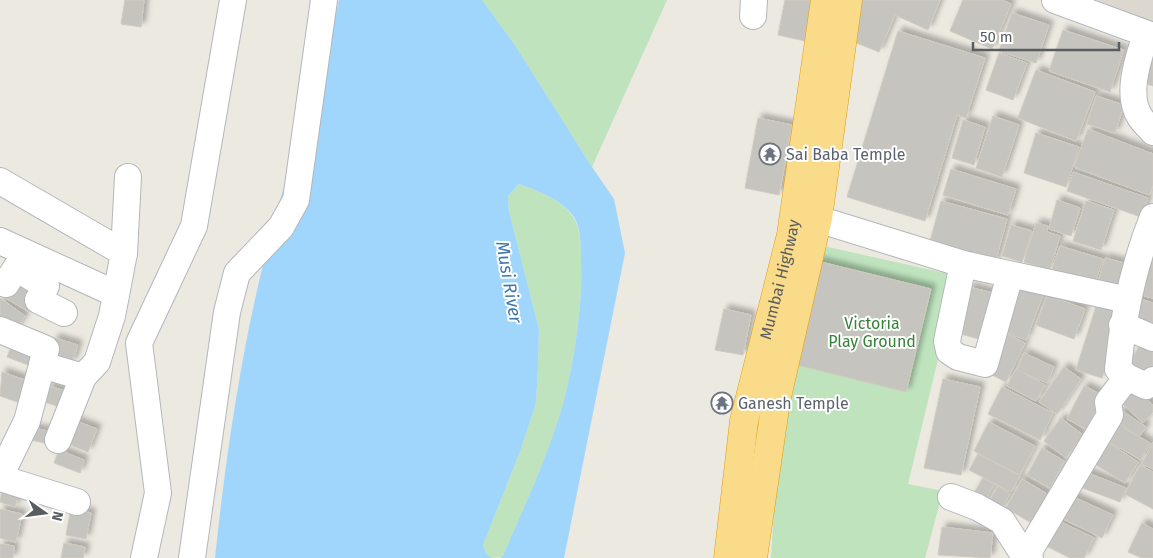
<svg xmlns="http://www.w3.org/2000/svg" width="1153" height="558" font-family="'Fira Sans',sans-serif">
<defs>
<filter id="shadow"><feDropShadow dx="4.5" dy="-4.5" stdDeviation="2.5" flood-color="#0004"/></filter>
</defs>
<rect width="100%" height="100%" fill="#ece9e1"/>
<!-- education -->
<polygon fill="#dcd8cf" points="1096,0 1153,0 1153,24"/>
<!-- green -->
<g fill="#bee3bd">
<polygon points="482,0 667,0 592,167 515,45"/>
<path d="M519,184C538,191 561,199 573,217C581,228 581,248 581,261C583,303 574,363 563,404C548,457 524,507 503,557L492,558L486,555L483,545L521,449L536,403L538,367L539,329L509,211L508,196Z"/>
<polygon points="819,245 958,276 908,484 943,491 925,558 771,558 778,446"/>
</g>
<!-- water -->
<path fill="#a0d6fc" d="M339,0H482L515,45L592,167L614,199L625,253L564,558H500L503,556C524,507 548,456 563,404C574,363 583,304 581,261C581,248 581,228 574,217C561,199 538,191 519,184L508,196L509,211L539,329L538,367L536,403L521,449L483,545L486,554L492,558H215C227,444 245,325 276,215C296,143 324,73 339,0Z"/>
<!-- building -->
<g fill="#c6c4be" stroke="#d0cbbf" filter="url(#shadow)">
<polygon points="125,0 144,0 141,27 121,24"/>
<polygon points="785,0 813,0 805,41 778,35"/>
<polygon points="859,0 940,0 928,30 895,15 879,52 844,38"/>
<polygon points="963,0 1002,0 1011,4 992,49 950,31"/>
<polygon points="1012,13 1049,25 1036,63 999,51"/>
<polygon points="1063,30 1124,50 1110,92 1049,71"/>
<polygon points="898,31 985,58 966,118 957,115 925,221 847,197"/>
<polygon points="999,53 1027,63 1013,100 986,90"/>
<polygon points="1153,59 1153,86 1144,83"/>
<polygon points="1036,70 1095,92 1076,141 1018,118"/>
<polygon points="1096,96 1124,105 1115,133 1087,124"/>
<polygon points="993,116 1019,125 1002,177 976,168"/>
<polygon points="758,118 792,125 779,195 745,188"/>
<polygon points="963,120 985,127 974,165 952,158"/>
<polygon points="1088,129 1153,154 1153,185 1149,195 1074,167"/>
<polygon points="1036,133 1079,147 1066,187 1024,173"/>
<polygon points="951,169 1016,189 1008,215 943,195"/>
<polygon points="1073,172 1148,198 1141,217 1067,191"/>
<polygon points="1057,200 1080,208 1071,236 1049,229"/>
<polygon points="941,201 1007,219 995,263 929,245"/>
<polygon points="1086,201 1114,210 1101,250 1073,241"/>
<polygon points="1036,223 1048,226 1047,232 1060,236 1050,270 1024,262"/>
<polygon points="1011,225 1032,231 1022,262 1002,256"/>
<polygon points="1060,246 1103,259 1094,286 1051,272"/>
<polygon points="1153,256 1153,298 1134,293"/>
<polygon points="1105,258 1132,265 1124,294 1097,286"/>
<polygon points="817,261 931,289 906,392 793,364"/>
<polygon points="16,271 43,287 28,311 2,296"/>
<polygon points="1019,286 1043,295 1026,340 1002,331"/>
<polygon points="969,287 1001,295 990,342 957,333"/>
<polygon points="1047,295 1085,309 1074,339 1036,325"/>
<polygon points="1132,296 1153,303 1153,332 1125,325"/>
<polygon points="0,298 25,316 15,331 0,321"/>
<polygon points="1097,303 1124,312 1102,378 1076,370"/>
<polygon points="724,309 751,315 743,355 715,350"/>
<polygon points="1003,332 1025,343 1006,382 984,371"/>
<polygon points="1146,336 1153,341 1153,374 1125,369"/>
<polygon points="55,338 78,345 72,363 48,356"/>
<polygon points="14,340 43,350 36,368 7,357"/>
<polygon points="1024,353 1054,367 1047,383 1017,370"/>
<polygon points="1064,367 1081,379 1057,414 1039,402"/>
<polygon points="1016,369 1045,385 1036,401 1007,386"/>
<polygon points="2,372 31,382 23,404 0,396"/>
<polygon points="943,379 980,387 961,475 924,468"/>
<polygon points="49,386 65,391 60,407 44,402"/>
<polygon points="1084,386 1104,396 1086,429 1067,419"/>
<polygon points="1002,387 1053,413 1040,440 988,414"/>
<polygon points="1134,387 1153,405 1153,412 1143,423 1120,401"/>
<polygon points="1121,410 1146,427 1139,437 1115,420"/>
<polygon points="1061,418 1083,435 1066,458 1044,441"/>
<polygon points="71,419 97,429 88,452 61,441"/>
<polygon points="989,422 1035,446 1020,475 974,451"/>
<polygon points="1115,423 1150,443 1141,460 1106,440"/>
<polygon points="30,427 51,432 49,444 27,439"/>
<polygon points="1103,439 1138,462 1125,483 1090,461"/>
<polygon points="1153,442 1153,469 1142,464"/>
<polygon points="1042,448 1064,461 1050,488 1027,475"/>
<polygon points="59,450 84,460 80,473 54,463"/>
<polygon points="978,454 1020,476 1011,492 969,470"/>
<polygon points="1140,465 1153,472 1153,509 1125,494"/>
<polygon points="1083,471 1126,488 1120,502 1077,486"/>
<polygon points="983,478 994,484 982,506 970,500"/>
<polygon points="1022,479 1049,495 1033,524 1006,508"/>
<polygon points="3,483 20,489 15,507 0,502"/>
<polygon points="998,486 1010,494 999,512 987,505"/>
<polygon points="1067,494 1113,515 1102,538 1057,516"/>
<polygon points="71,508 91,513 86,539 66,535"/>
<polygon points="0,509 22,514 16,542 0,538"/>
<polygon points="1053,518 1094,538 1084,558 1070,558 1040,543"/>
<polygon points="1142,523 1153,529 1153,558 1142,558 1128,552"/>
<polygon points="942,527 993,533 990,558 938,555"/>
<polygon points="64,543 85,547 83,558 61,558"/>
<polygon points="0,544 14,546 13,558 0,558"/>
</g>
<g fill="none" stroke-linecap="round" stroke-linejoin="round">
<!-- minor casing -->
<g stroke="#b3b7bb" stroke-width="28">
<g id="minor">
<polyline points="1055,0 1153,36"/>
<polyline points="753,16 754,0"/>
<path d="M1146,34C1139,57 1125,94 1140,117C1144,123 1149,127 1153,132"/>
<polyline points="0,181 124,253"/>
<polyline points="798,213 963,264 1128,300"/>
<path d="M1153,217C1133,266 1123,317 1118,369L1127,377L1146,386L1153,380"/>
<polyline points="0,241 116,294"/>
<polyline points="963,264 947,341 949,351 958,357 985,364 1010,275"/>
<polyline points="0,281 6,284 16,268 46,286 38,300 64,313"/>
<polyline points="1122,325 1153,338"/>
<polyline points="0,330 46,349 42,365 83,377"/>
<polyline points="58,440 83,377 97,362 112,316 124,253 128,177"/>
<polyline points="0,476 27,421 42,365"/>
<polyline points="0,478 77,502"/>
<polyline points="951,497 977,507 1002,521 1025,557 1030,558"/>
<polyline points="144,558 158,493 139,343 194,226 233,0"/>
<polyline points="192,558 227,312 237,273 281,227 296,200 324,0"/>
<polyline points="1025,558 1110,415 1108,402 1127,377"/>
</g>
</g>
<!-- highway casing -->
<g stroke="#e59b07" stroke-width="29">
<g id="highway">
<path id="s1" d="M728,558L744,421L791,235L825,0"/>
<polyline points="753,558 776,401 818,218 848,0"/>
</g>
</g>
<!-- minor -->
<use href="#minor" stroke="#fff" stroke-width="26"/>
<!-- highway -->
<use href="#highway" stroke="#f9db8a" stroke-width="28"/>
</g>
<!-- icons -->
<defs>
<g id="temple-ring" transform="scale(1.125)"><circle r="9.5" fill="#fff" stroke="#6b7280" stroke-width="1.5"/><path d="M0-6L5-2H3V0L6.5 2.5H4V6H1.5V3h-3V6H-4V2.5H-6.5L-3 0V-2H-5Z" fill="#6b7280"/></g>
</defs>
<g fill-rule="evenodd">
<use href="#temple-ring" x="770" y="154"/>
<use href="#temple-ring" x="722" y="403"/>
</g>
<g text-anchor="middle" stroke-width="4" stroke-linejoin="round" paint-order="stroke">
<!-- worship labels -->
<g font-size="16" fill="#5b616d" stroke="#fff" text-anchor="start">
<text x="786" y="160">Sai Baba Temple</text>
<text x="738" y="409">Ganesh Temple</text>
</g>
<!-- street labels -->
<g font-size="16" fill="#595d61" stroke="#fff">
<text dy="6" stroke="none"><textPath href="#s1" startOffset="284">Mumbai Highway</textPath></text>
</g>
<!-- park labels -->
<g font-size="16" fill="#378239" stroke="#fff">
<text x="872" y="329">Victoria<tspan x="872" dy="18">Play Ground</tspan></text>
</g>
<!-- water labels -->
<g font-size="18" font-style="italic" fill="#3f77ad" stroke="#fff">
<text transform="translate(509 282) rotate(80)" y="6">Musi River</text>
</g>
</g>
<!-- north arrow -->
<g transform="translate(45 513) rotate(104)" stroke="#ffffff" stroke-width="4" paint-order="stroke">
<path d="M0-4L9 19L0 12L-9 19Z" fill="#595d61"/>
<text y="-8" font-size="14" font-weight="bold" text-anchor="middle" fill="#595d61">N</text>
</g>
<!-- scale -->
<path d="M973 42v8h146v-8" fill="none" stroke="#595d61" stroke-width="2.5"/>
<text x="980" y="42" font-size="15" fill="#595d61" stroke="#ffffff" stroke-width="4" paint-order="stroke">50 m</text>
</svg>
